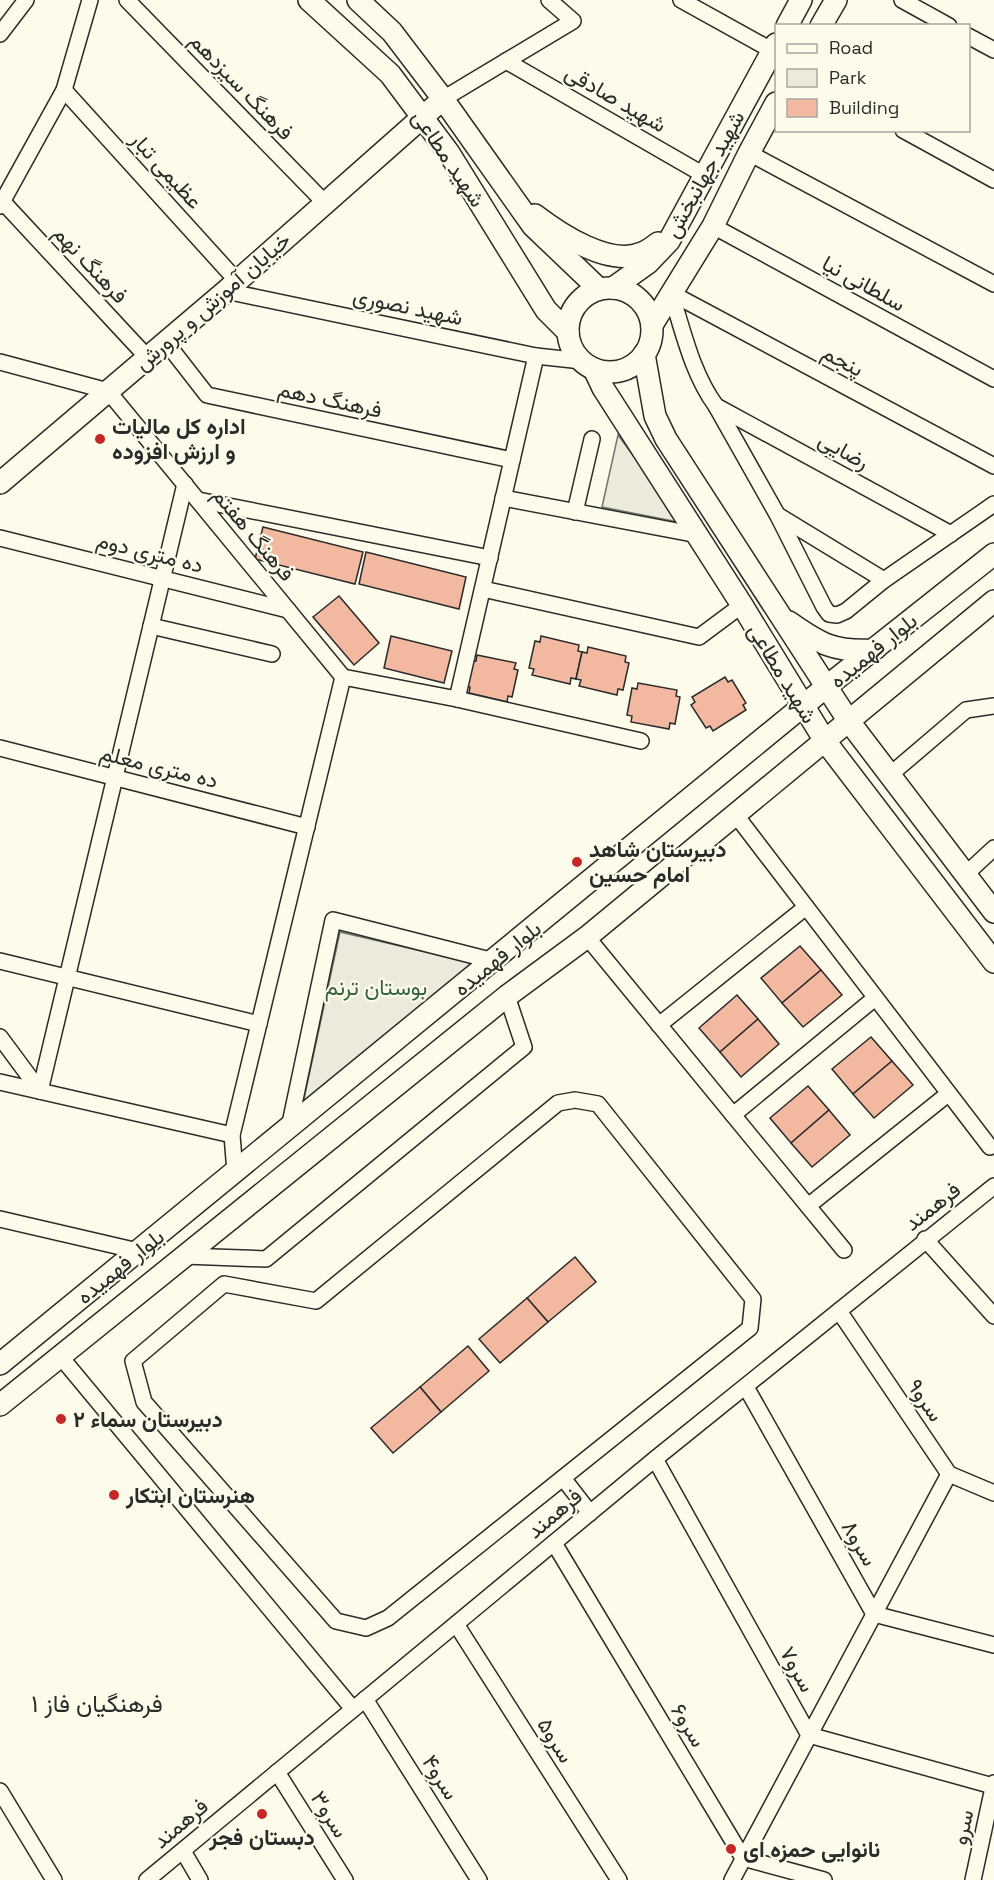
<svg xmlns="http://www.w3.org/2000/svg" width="994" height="1880" font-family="'Space Grotesk',Vazirmatn,sans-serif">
<rect width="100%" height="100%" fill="#fdfbea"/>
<!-- green -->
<g fill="#ecebdb" stroke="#74746e" stroke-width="1.5">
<polygon points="618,435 683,523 602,507"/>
<polygon points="340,932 477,964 302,1108"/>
</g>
<!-- building -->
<g fill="#f2b8a0" stroke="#2b2b2b" stroke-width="1.5">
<polygon points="263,527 363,552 355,584 255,559"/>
<polygon points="366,552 466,577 459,609 359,584"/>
<polygon points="339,596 379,643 354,665 313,617"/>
<polygon points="391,636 452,651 444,683 384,668"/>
<polygon points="541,636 579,645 578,651 582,652 576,679 571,678 570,684 532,675 534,669 529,668 535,641 540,642"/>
<polygon points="588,647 626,656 625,662 629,663 623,690 618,689 617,695 579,686 581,680 576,679 582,652 587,653"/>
<polygon points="477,655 516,663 514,669 518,670 512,697 508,696 507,702 469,693 470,687 465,686 471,660 476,661"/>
<polygon points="725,677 728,682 732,680 746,703 743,705 746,710 713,731 710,726 706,728 691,705 695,702 692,697"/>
<polygon points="638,683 677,690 676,696 680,697 675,724 670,723 669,729 631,722 632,716 627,715 632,688 637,689"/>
<polygon points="800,946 821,970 782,1003 761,978"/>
<polygon points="821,970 842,995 803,1027 782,1003"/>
<polygon points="737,995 758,1019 720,1052 699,1028"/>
<polygon points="758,1019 779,1044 741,1077 720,1052"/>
<polygon points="871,1037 892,1061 853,1094 832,1069"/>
<polygon points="892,1061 913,1085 874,1118 853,1094"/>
<polygon points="808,1086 829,1110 791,1143 770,1118"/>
<polygon points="829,1110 850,1135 812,1167 791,1143"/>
<polygon points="575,1257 596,1282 548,1322 527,1298"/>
<polygon points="527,1298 548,1322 500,1363 479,1339"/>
<polygon points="468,1346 489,1371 441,1412 420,1387"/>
<polygon points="420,1387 441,1412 393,1453 371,1428"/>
</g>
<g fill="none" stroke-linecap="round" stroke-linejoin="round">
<!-- street casing -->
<g stroke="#2b2b2b" stroke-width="18">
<g id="street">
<polyline points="127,0 325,203"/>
<polyline points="681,0 773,51"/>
<polyline points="902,0 949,26"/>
<polyline points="0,34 26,0"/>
<polyline points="968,36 994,50"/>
<polyline points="506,61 704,175"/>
<polyline points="64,90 237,281"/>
<polyline points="443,99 573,21 549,0"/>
<polyline points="903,130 994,180"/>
<polyline points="749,153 994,284"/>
<polyline points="3,202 147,357"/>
<polyline points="0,206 64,90 90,0"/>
<polyline points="713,226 994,379"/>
<polyline points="226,291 536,356 582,361"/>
<path d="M671,293C683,331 692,373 716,406L778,516L824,607L829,614L837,615L846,611L884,580L994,504"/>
<polyline points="671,293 994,466"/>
<polyline points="165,341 207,395 512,460"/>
<polyline points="0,362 108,391 343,677"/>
<polyline points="716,406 951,534"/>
<polyline points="503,498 698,535"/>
<polyline points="198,500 490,558"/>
<polyline points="575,512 592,439"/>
<polyline points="779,516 884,580"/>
<polyline points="0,538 288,610"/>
<polyline points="483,589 699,637 742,605"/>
<polyline points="151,626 272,654"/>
<polyline points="343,677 457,699 641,741"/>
<polyline points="457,699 536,356"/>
<polyline points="0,748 307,827"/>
<polyline points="891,774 966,710 994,706"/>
<polyline points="735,814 990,1147"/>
<polyline points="966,874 994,848"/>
<polyline points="587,937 844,1250"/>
<polyline points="0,961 259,1024"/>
<polyline points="659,1025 806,907"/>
<polyline points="0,1037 40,1091"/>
<polyline points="0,1082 232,1135"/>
<polyline points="40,1091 185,484"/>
<polygon points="575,1100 598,1104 753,1299 750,1328 388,1618 366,1628 336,1621 144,1402 133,1361 224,1284 316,1301 558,1103"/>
<polyline points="733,1115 875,998"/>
<polyline points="289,1128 333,920 494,961"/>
<polyline points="235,1172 232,1135 343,677"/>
<polyline points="808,1206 948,1094"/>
<polyline points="0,1219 138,1251"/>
<polyline points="925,1239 994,1316"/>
<polyline points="185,1256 266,1259 524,1047 507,996"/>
<polyline points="839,1311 949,1474 994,1493"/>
<polyline points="60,1356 353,1709"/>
<polyline points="746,1387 874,1614 994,1645"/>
<polyline points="655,1459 809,1735 993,1786"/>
<polyline points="563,1478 590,1513"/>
<polyline points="554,1543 743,1858 824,1880"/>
<polyline points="456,1624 619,1880"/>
<polyline points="365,1699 479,1880"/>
<polyline points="277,1772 345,1880"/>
<polyline points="0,1791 54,1880"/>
<polyline points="183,1851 200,1880"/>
<polyline points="147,1880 655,1459 994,1186"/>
<polyline points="732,1880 949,1474"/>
<polyline points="973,1880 994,1783"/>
</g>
</g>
<!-- secondary casing -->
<g stroke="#2b2b2b" stroke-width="24">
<g id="secondary">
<polyline points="309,0 390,74 449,153 546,310 568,332"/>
<polyline points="358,0 392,32 443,99 533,226 599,289"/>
<polyline points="787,26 801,0"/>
<polyline points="821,26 836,0"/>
<path d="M535,215C560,234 609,267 642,253C647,251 653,247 658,243"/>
<polyline points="613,288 648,263 669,241 776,44"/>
<circle cx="610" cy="330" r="42"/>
<polyline points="652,325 713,226 749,153 776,103"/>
<polyline points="644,354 655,416 666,439 848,720 994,912"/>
<polyline points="594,369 603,388 742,605 825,741 994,962"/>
<polyline points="0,483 226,291 443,99"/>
<path d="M789,622C820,644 834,652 873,650L876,648"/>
<polyline points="0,1364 826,687 994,554"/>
<polyline points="0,1405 507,996 587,937 994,601"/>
</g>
</g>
<!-- street -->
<use href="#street" stroke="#fdfbea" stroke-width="15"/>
<!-- secondary -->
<use href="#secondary" stroke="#fdfbea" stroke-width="21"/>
</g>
<!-- markers -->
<g fill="#c62828" stroke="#fdfbea" stroke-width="2">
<circle cx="100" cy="439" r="6"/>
<circle cx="577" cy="862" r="6"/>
<circle cx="61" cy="1419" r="6"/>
<circle cx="114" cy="1495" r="6"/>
<circle cx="262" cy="1814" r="6"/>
<circle cx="731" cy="1849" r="6"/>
</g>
<g text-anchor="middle" stroke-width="4.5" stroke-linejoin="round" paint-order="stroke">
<!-- street labels -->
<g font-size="22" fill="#2b2b2b" stroke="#fdfbea">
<text transform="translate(242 86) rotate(46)" y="8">فرهنگ سیزدهم</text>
<text transform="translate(616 98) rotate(30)" y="8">شهید صادقی</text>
<text transform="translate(449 158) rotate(56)" y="8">شهید مطاعی</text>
<text transform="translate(167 170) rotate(48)" y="8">عظیمی تبار</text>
<text transform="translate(704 174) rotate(-61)" y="8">شهید جهانبخش</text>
<text transform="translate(91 264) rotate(47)" y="8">فرهنگ نهم</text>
<text transform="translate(864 283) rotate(29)" y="8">سلطانی نیا</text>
<text transform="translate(212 301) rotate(-41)" y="8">خیابان آموزش و پرورش</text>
<text transform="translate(408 306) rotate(12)" y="8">شهید نصوری</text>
<text transform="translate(843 360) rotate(28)" y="8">پنجم</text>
<text transform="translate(330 399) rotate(12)" y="8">فرهنگ دهم</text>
<text transform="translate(844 450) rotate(29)" y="8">رضایی</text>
<text transform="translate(254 534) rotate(50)" y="8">فرهنگ هفتم</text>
<text transform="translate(150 552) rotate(14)" y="8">ده متری دوم</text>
<text transform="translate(873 650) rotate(-39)" y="8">بلوار فهمیده</text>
<text transform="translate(783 673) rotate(59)" y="8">شهید مطاعی</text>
<text transform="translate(159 766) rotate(14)" y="8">ده متری معلم</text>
<text transform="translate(497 958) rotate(-39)" y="8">بلوار فهمیده</text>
<text transform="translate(932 1206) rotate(-38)" y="8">فرهمند</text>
<text transform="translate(120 1266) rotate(-39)" y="8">بلوار فهمیده</text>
<text transform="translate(926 1400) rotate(56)" y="8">سرو۹</text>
<text transform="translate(554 1513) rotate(-40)" y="8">فرهمند</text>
<text transform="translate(860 1543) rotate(60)" y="8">سرو۸</text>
<text transform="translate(798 1669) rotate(61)" y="8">سرو۷</text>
<text transform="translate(689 1725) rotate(59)" y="8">سرو۶</text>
<text transform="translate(556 1740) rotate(58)" y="8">سرو۵</text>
<text transform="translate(441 1777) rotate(58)" y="8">سرو۴</text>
<text transform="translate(330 1814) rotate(58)" y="8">سرو۳</text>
<text transform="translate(180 1823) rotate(-40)" y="8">فرهمند</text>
<text transform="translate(962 1827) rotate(-78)" y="8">سرو</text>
</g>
<!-- poi labels -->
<g font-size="22" font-weight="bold" fill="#2b2b2b" stroke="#fdfbea" text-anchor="start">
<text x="112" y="434">اداره کل مالیات<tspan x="112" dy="25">و ارزش افزوده</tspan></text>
<text x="589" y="857">دبیرستان شاهد<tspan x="589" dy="25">امام حسین</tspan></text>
<text x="73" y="1427">دبیرستان سماء ٢</text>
<text x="126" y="1503">هنرستان ابتکار</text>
<text x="262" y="1845" text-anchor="middle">دبستان فجر</text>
<text x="743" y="1857">نانوایی حمزه ای</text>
</g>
<!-- park labels -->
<g font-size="22" fill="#34623c" stroke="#fdfbea">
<text x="376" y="995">بوستان ترنم</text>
</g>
<!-- neighbourhood labels -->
<g font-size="24" fill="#2b2b2b" stroke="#fdfbea">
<text x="97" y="1712">فرهنگیان فاز ۱</text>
</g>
</g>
<!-- legend -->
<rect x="775" y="24" width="195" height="108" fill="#fdfbea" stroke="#a9a89e" stroke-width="1.5"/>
<rect x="787" y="44" width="30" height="9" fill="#fdfbea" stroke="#a9a89e" stroke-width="1.5"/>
<text x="829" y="54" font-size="18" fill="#2b2b2b">Road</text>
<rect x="787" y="69" width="30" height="18" fill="#ecebdb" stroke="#a9a89e" stroke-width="1.5"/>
<text x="829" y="84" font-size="18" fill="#2b2b2b">Park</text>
<rect x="787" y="99" width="30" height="18" fill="#f2b8a0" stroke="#a9a89e" stroke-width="1.5"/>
<text x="829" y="114" font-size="18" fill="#2b2b2b">Building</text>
</svg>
